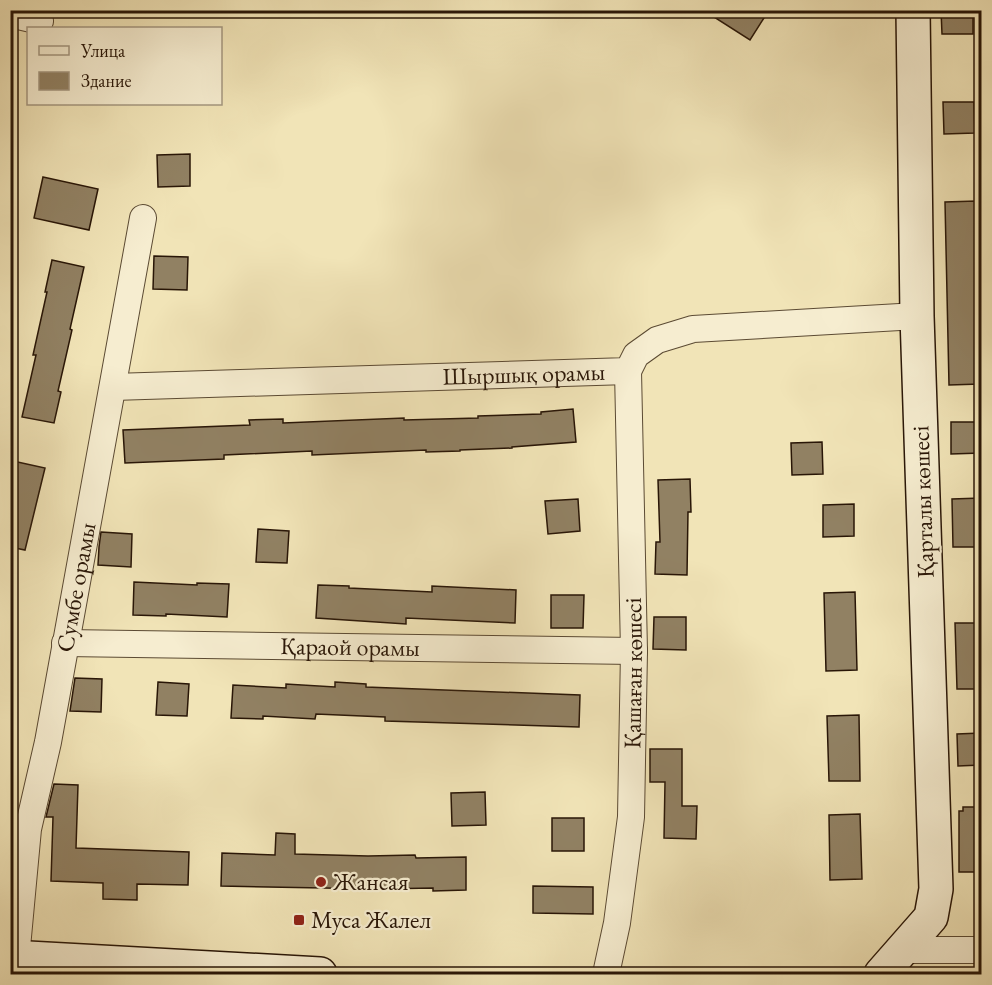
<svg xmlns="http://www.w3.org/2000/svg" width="992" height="985" font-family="'EB Garamond',serif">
<rect width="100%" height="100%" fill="#f1e4b7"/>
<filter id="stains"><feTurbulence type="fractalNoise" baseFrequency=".00333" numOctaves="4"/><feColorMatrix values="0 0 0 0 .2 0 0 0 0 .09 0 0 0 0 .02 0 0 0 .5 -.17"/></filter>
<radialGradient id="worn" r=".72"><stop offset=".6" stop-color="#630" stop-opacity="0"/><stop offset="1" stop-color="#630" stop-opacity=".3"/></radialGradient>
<!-- building -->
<g fill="#918163" stroke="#291607" stroke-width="1.5">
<polygon points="703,10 769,10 750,40"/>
<polygon points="941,10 973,10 973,34 942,34"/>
<polygon points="943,102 974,102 975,133 944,134"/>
<polygon points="190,154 190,186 158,187 157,155"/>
<polygon points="43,177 98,189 89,230 34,218"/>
<polygon points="976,201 979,353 980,353 980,384 949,385 945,202"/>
<polygon points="154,256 188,257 187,290 153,289"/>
<polygon points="52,260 84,267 70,329 72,330 58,391 61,392 54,423 22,417 36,355 33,355 47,292 45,292"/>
<polygon points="573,409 576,442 512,447 512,448 460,450 460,451 426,452 426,450 312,455 312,451 224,455 224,459 125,463 123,430 250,425 249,420 283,419 283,423 404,418 404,420 478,418 478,416 541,414 541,412"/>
<polygon points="951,422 981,422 981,453 951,454"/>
<polygon points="822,442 823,474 792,475 791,443"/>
<polygon points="13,461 45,468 25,550 10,547 10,474"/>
<polygon points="690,479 691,512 688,512 687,575 655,574 656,542 660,542 658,480"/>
<polygon points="981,498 981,547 953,547 952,499"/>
<polygon points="578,499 580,531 548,534 545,501"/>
<polygon points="854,504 854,536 823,537 823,505"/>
<polygon points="258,529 289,531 287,563 256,562"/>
<polygon points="101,532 132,534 131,567 98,565 99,547"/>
<polygon points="134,582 197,585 197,583 229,584 227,617 166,614 166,616 133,615"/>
<polygon points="318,585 349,586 349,588 432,592 432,586 516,590 515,623 406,618 406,624 316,618"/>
<polygon points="855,592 857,670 826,671 824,593"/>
<polygon points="551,595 584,595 583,628 551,628"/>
<polygon points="654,617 686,617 686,650 653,649"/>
<polygon points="955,623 981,623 981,689 957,689"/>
<polygon points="75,678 102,679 101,712 70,711"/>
<polygon points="158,682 189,684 187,716 156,715"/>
<polygon points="335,682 366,684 366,687 580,695 579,727 385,721 385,717 316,714 315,719 263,716 263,719 231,718 233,685 286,688 286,684 335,687"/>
<polygon points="859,715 860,781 829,781 827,716"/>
<polygon points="981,733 981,765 958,766 957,734"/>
<polygon points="650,749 682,749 682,806 697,806 696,839 664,838 665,782 650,782"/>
<polygon points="54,784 78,785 76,848 189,852 188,885 137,884 137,900 103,899 103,883 51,881 53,817 46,817"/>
<polygon points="485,792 486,825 452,826 451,793"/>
<polygon points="963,807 981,807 981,872 959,872 959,811 963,811"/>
<polygon points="860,814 862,879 830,880 829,815"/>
<rect x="552" y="818" width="32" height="33"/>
<polygon points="276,833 295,834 295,854 368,856 415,855 416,858 466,857 466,890 433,891 433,888 379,889 221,886 222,853 275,855"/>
<polygon points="533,886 593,887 593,914 533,913"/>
</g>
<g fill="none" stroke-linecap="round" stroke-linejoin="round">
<!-- street casing -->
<g stroke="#5b4a33" stroke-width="28">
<g id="street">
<polyline points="10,14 40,21"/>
<path id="s1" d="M113,387L628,371L636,355L657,340L693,329L917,316"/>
<path id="s2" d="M65,643L634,651"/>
<polyline points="903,950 982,950"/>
<path id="s3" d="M16,958L28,829L48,742L143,218"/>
<path id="s4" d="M606,974L617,923L631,817L634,651L628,371"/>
</g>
</g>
<!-- secondary casing -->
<g stroke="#291607" stroke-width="36">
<g id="secondary">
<polyline points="10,957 320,974"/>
<polyline points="881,974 931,917 936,889 917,316 913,10"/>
</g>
</g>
<!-- street -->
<use href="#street" stroke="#f6edd0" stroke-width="26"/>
<!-- secondary -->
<use href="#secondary" stroke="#f6edd0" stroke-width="33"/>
</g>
<!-- markers -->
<g fill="#8f2418" stroke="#f6edd0" stroke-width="2">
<circle cx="321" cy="882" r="6"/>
<rect x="293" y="914" width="12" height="12" rx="3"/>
</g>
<g text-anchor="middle" stroke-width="4.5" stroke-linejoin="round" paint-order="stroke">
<!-- street labels -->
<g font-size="24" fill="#291607" stroke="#f6edd0">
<text dy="8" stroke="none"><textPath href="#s1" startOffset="411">Шыршық орамы</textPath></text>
<text transform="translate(923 502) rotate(-92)" y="8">Қарталы көшесі</text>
<text dy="8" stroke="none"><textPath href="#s3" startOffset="376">Сумбе орамы</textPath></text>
<text dy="8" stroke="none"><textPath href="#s2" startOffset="285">Қараой орамы</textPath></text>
<text dy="8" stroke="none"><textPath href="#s4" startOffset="303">Қашаған көшесі</textPath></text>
</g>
<!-- poi labels -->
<g font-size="24" fill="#291607" stroke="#f6edd0" text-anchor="start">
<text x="333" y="890">Жансая</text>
<text x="311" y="928">Муса Жалел</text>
</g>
</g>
<!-- margin -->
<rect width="992" height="985" fill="none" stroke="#f1e4b7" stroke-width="36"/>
<rect x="12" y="12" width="968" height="961" fill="none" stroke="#291607" stroke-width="3"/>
<rect x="18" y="18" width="956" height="949" fill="none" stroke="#291607" stroke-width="1.5"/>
<!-- legend -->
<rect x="27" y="27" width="195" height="78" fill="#f6edd0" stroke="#a49780" stroke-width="1.5"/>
<rect x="39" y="46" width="30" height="9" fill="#f6edd0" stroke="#a49780" stroke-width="1.5"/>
<text x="81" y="57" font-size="18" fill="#291607">Улица</text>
<rect x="39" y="72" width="30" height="18" fill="#918163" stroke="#a49780" stroke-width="1.5"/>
<text x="81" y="87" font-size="18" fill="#291607">Здание</text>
<rect width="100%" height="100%" filter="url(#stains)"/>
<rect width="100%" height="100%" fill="url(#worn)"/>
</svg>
